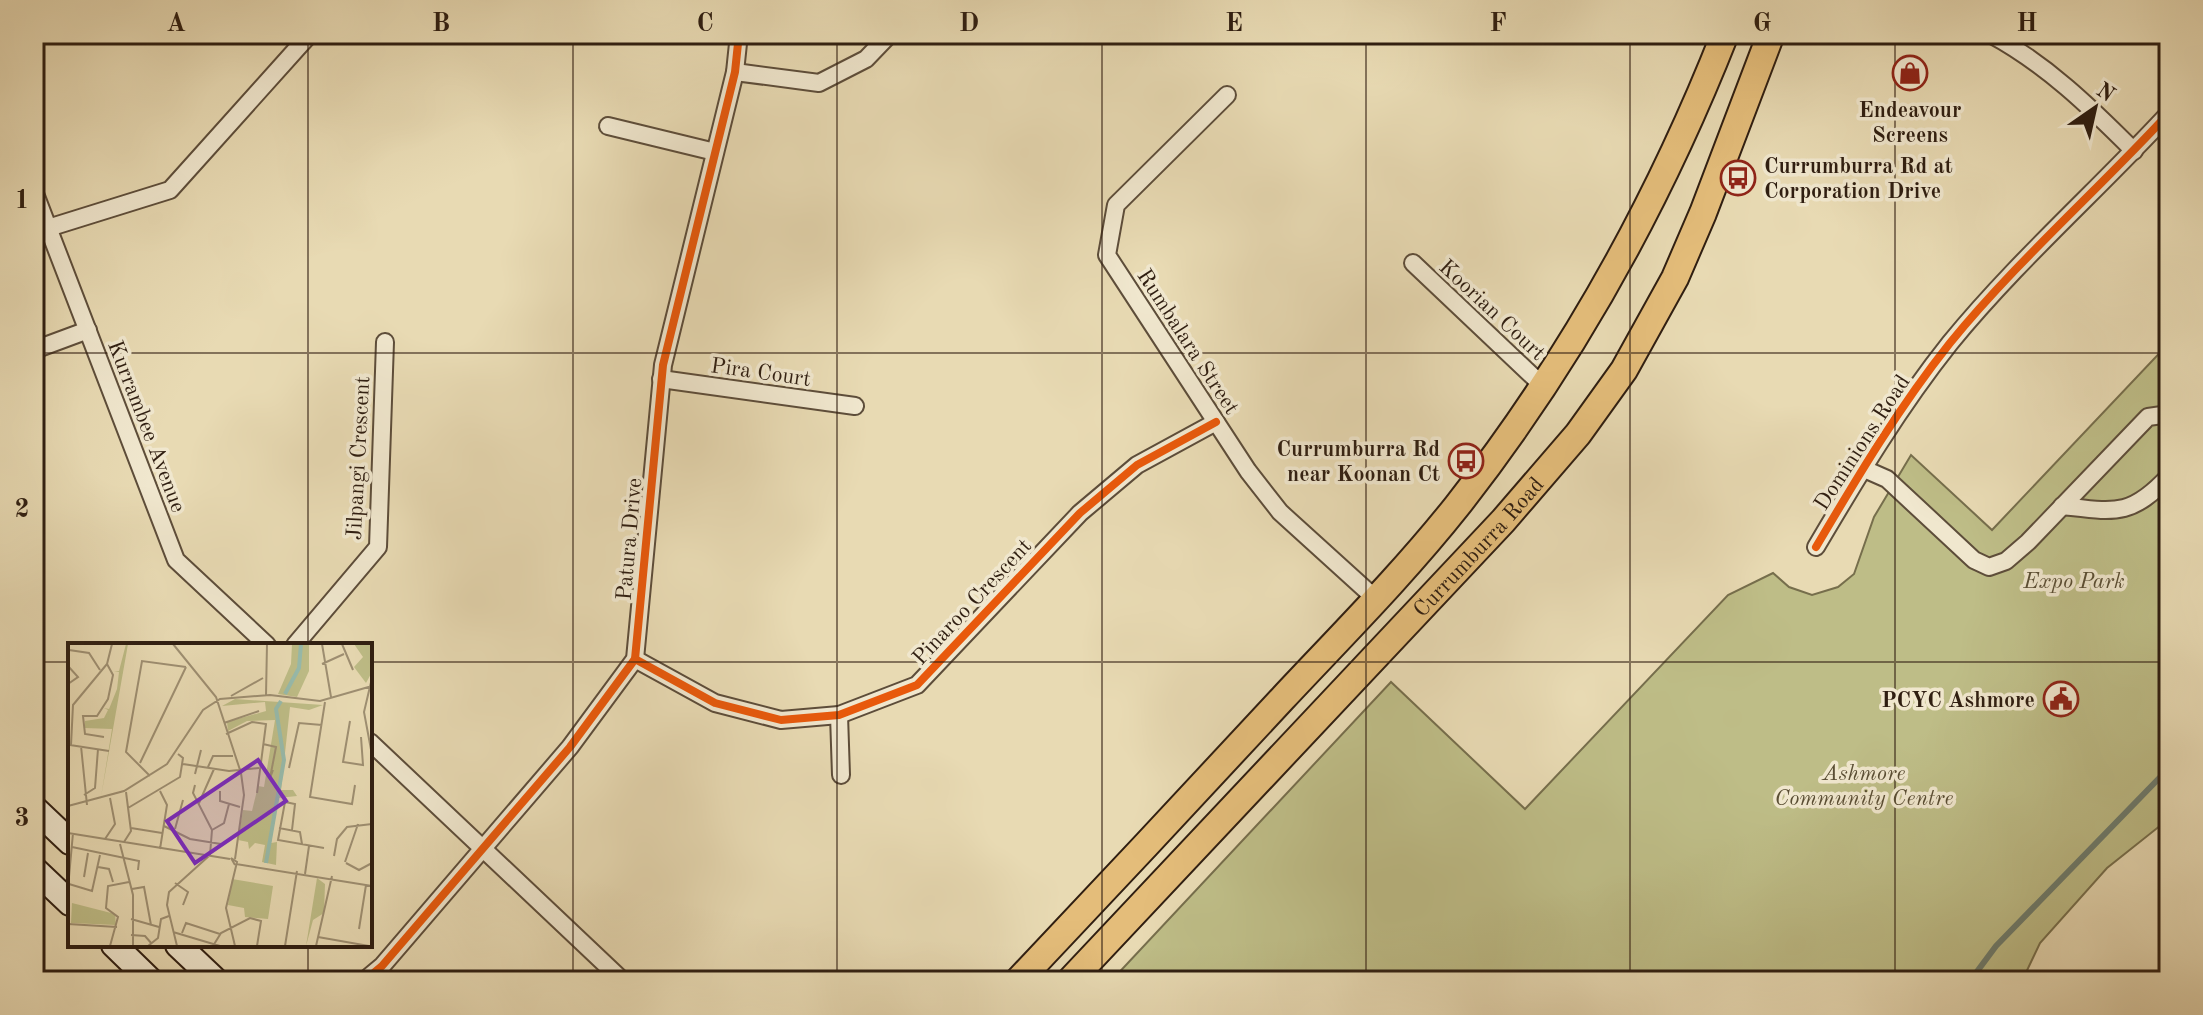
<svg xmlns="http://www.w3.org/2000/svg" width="2203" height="1015" font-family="'Old Standard TT',serif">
<rect width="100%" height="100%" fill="#e8dab3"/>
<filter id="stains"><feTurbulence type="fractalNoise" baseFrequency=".0025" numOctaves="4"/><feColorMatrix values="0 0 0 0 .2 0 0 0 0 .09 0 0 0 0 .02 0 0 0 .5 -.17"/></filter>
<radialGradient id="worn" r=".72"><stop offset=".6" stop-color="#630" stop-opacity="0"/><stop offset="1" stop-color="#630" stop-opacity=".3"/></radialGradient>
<!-- green -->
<polygon fill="#bebd87" stroke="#766e4c" stroke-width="2" points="2169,343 2169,822 2166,821 2107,868 2040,943 2022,981 1111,981 1391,682 1525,809 1728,595 1773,573 1789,587 1812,595 1838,587 1854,574 1874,517 1911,455 1992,530"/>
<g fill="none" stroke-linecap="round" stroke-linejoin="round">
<!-- stream -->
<polyline stroke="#6d7c6e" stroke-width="6" points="1970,981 1996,946 2169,768"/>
<!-- minor casing -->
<g stroke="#5d4d3a" stroke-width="20">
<g id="minor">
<path d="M1990,34C2046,64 2090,107 2134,151"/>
<polyline points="735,72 819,83 866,59 890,34"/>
<polyline points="1227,95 1116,205 1107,255 1248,471 1280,512 1377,600"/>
<polyline points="608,126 715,152"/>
<polyline points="34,191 176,560 267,645"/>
<polyline points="48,228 170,190 310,34"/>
<polyline points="1413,263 1543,386"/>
<polyline points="34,350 88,330"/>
<polyline points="661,379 855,406"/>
<polyline points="1862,468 1887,479 1974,560 1989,567 2006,561 2028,542 2148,417 2169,414"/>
<path d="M2062,506C2115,512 2131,517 2169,476"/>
<path d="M1816,547C1858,476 1899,407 1950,343C2017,261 2098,190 2169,113"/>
<polyline points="295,645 378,547 385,342"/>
<polyline points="635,659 715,703 781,720 839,715 917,685 1080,513 1137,465 1216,422"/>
<polyline points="839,715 841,775"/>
<polyline points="370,742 623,981"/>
<polyline points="364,981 382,966 570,747 635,659 663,365 735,72 739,34"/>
</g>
</g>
<!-- secondary casing -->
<g stroke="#2f1e11" stroke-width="28">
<g id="secondary">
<polyline points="34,808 70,842"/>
<polyline points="34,869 70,903"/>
<polyline points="114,945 151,981"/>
<polyline points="178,945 216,981"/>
</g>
</g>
<!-- primary casing -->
<g stroke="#2f1e11" stroke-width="30">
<g id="primary">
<path d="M1018,981C1107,887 1195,793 1283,698C1342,635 1403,574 1457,506C1570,362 1658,204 1725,34"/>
<path id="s1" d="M1070,981L1503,521L1578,434L1624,370L1675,278L1703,213L1771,34"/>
</g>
</g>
<!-- minor -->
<use href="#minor" stroke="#f0e7ce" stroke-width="16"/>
<!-- secondary -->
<use href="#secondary" stroke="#f0e7ce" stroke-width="24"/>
<!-- primary -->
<use href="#primary" stroke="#e4bd7a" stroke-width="26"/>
<!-- cycleway casing -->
<g stroke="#f0e7ce" stroke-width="13">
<g id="cycleway">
<path d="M1816,547C1858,476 1899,407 1950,343C2017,261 2098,190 2169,113"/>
<polyline points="635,659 715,703 781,720 839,715 917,685 1080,513 1137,465 1216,422"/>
<polyline points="364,981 382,966 570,747 635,659 663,365 735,72 739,34"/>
</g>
</g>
<!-- cycleway -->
<use href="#cycleway" stroke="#e8590c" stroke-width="8"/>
</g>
<!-- grid -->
<path fill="none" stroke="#2f1e11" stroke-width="2" stroke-opacity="0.55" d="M308,34V645M573,34V981M837,34V981M1102,34V981M1366,34V981M1630,34V981M1895,34V981M34,353H2169M34,662H70M370,662H2169M308,945V981"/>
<!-- icons -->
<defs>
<g id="shop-ring" transform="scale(1.8)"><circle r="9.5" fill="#f0e7ce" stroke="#8f2418" stroke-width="1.5"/><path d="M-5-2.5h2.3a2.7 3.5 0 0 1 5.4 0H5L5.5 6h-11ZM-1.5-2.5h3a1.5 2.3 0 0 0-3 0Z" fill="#8f2418"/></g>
<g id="bus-ring" transform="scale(1.8)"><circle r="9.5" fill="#f0e7ce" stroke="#8f2418" stroke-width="1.5"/><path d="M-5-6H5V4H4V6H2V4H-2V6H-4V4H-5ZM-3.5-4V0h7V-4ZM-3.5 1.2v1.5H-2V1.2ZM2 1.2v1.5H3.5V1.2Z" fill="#8f2418"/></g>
<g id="civic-ring" transform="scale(1.8)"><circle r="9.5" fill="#f0e7ce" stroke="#8f2418" stroke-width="1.5"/><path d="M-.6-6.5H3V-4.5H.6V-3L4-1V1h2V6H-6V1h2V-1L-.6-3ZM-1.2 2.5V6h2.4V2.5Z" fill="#8f2418"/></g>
</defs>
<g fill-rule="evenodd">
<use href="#shop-ring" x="1910" y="73"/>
<use href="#bus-ring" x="1738" y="178"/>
<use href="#bus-ring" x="1466" y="461"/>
<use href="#civic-ring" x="2061" y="699"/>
</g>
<g text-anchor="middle" stroke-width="7" stroke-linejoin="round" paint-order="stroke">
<!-- poi labels -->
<g font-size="22" font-weight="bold" fill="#2f1e11" stroke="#f0e7ce" text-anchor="end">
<text x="1910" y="117" text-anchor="middle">Endeavour<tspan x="1910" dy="25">Screens</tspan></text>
<text x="1764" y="173" text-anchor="start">Currumburra Rd at<tspan x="1764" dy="25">Corporation Drive</tspan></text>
<text x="1440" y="456">Currumburra Rd<tspan x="1440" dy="25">near Koonan Ct</tspan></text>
<text x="2035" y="707">PCYC Ashmore</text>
</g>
<!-- street labels -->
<g font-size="22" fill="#2f1e11" stroke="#f0e7ce">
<text transform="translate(1493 309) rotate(43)" y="8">Koorian Court</text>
<text transform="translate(1189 341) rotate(57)" y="8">Rumbalara Street</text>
<text transform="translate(761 371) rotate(8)" y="8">Pira Court</text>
<text transform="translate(148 426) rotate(69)" y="8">Kurrambee Avenue</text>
<text transform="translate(1861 442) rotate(-57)" y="8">Dominions Road</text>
<text transform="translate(357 458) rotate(-87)" y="8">Jilpangi Crescent</text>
<text transform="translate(628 539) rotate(-85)" y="8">Patura Drive</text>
<text dy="8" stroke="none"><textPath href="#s1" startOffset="596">Currumburra Road</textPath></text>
<text transform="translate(971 601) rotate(-47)" y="8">Pinaroo Crescent</text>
</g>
<!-- park labels -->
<g font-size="22" font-style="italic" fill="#5a4e34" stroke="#f0e7ce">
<text x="2074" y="588">Expo Park</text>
<text x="1864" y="780">Ashmore<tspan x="1864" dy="25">Community Centre</tspan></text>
</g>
</g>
<!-- overview -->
<g transform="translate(68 643)">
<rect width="304" height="304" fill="#e8dab3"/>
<path d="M58,1H60L33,154L44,86L17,85V78L36,75L40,67L36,65L41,66L49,46L51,29H46L51,28ZM224,1H241V28L229,54L210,51L223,21ZM286,1H304V29L298,40L286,24L295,14ZM167,56L255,62L241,67L222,64L213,147H225L229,153L210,155L203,200L209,199L208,222L194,219L197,202L187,200L181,206L180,199L170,197L175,167L184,168L190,143L196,144L207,77L179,78L160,88L159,79L198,68L197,59L154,63ZM249,235L257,241L256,270L245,277L238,303ZM164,236L205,243L200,276L177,274L176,265L160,262ZM4,260L47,271L48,282L3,280Z" fill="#bebd87"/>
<path fill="none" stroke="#97bbac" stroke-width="4" d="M217,51L231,25L233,1M198,220L216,117L208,66L213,58"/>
<path fill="none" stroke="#9e8f72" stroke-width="2" d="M105,1L148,54L173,130L176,152L167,216M254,1L263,54M274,1L285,27M1,7L21,10L32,27M254,21L276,11M0,23L10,34L0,41M304,35L296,69L304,112M198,52L199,1M163,53L195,35M257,59L242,154L284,161L287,142M282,78L275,119L295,122L293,94M156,80L191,68M158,91L184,79L198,81L189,150M36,94L17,91L15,73H29L40,56L45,32L39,21M195,101L208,104L202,135L205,127M2,102L41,108M3,102L5,62L39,21L44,1M13,103L19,162M72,120L118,24M115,121L161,128L191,125M140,124L145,113H165M221,125L231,80L254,82M127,131L133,107M82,133L58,109L74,18L118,24M92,148L99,162L92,206M152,148V158L172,164M16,152L27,145L30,106M131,160L146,126M0,163L56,148L99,121L135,67L152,56L202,52L252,58L304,43M60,165L112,134L115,115L110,111M96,183L122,196L153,201M63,185L94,190M211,185L232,189L234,201M107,186L115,157M144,187L156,180L161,161M224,187L227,161L217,159L210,197L256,205M0,190L162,216M37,196L47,181L42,155M56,199L63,188L58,149M52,201L65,252V303M4,204L71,218L70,227M266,213L269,196L279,184L304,181M277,219L290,181M278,220L291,227L304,220M168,221L304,243M167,222L163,215L169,219L158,265L167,303M30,224L41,226L45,239M237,231L241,203M16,234L20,210M107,240L120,249L115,262M1,241L24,248L32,212M0,245L5,190M64,246L76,244L83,282M63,276L91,284M0,281L49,284M291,286L298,242M105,289L152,303M114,290L118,280L152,291M63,292L77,293L84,301M250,294L301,303M42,303L50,274L38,265L40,243L61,239M80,303L90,295L93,276L101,273M109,303L99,262L101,249L142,212L144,187L125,150L127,142M145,303L153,290L182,275L193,278L189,303M217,303L229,228M248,303L264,233"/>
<path fill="#7b2cbf" fill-opacity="0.15" stroke="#7b2cbf" stroke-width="4" d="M190,117L218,158L127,220L99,178Z"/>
<rect width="304" height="304" fill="none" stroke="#2f1e11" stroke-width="4"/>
</g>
<!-- margin -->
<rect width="2203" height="1015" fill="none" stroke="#e8dab3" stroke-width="88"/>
<!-- north arrow -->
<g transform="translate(2095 108) rotate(34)" stroke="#f0e7ce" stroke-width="6" paint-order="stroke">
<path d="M0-6L14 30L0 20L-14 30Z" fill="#2f1e11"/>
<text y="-12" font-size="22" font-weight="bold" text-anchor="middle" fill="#2f1e11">N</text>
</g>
<rect x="44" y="44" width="2115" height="927" fill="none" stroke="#2f1e11" stroke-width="3"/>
<g font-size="26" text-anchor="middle" font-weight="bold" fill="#2f1e11">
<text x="176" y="31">A</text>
<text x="441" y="31">B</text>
<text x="705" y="31">C</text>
<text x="969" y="31">D</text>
<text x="1234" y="31">E</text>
<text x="1498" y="31">F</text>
<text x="1762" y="31">G</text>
<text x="2027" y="31">H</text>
<text x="22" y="208">1</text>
<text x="22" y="517">2</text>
<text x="22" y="826">3</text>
</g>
<rect width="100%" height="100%" filter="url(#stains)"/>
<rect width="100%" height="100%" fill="url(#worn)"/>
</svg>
